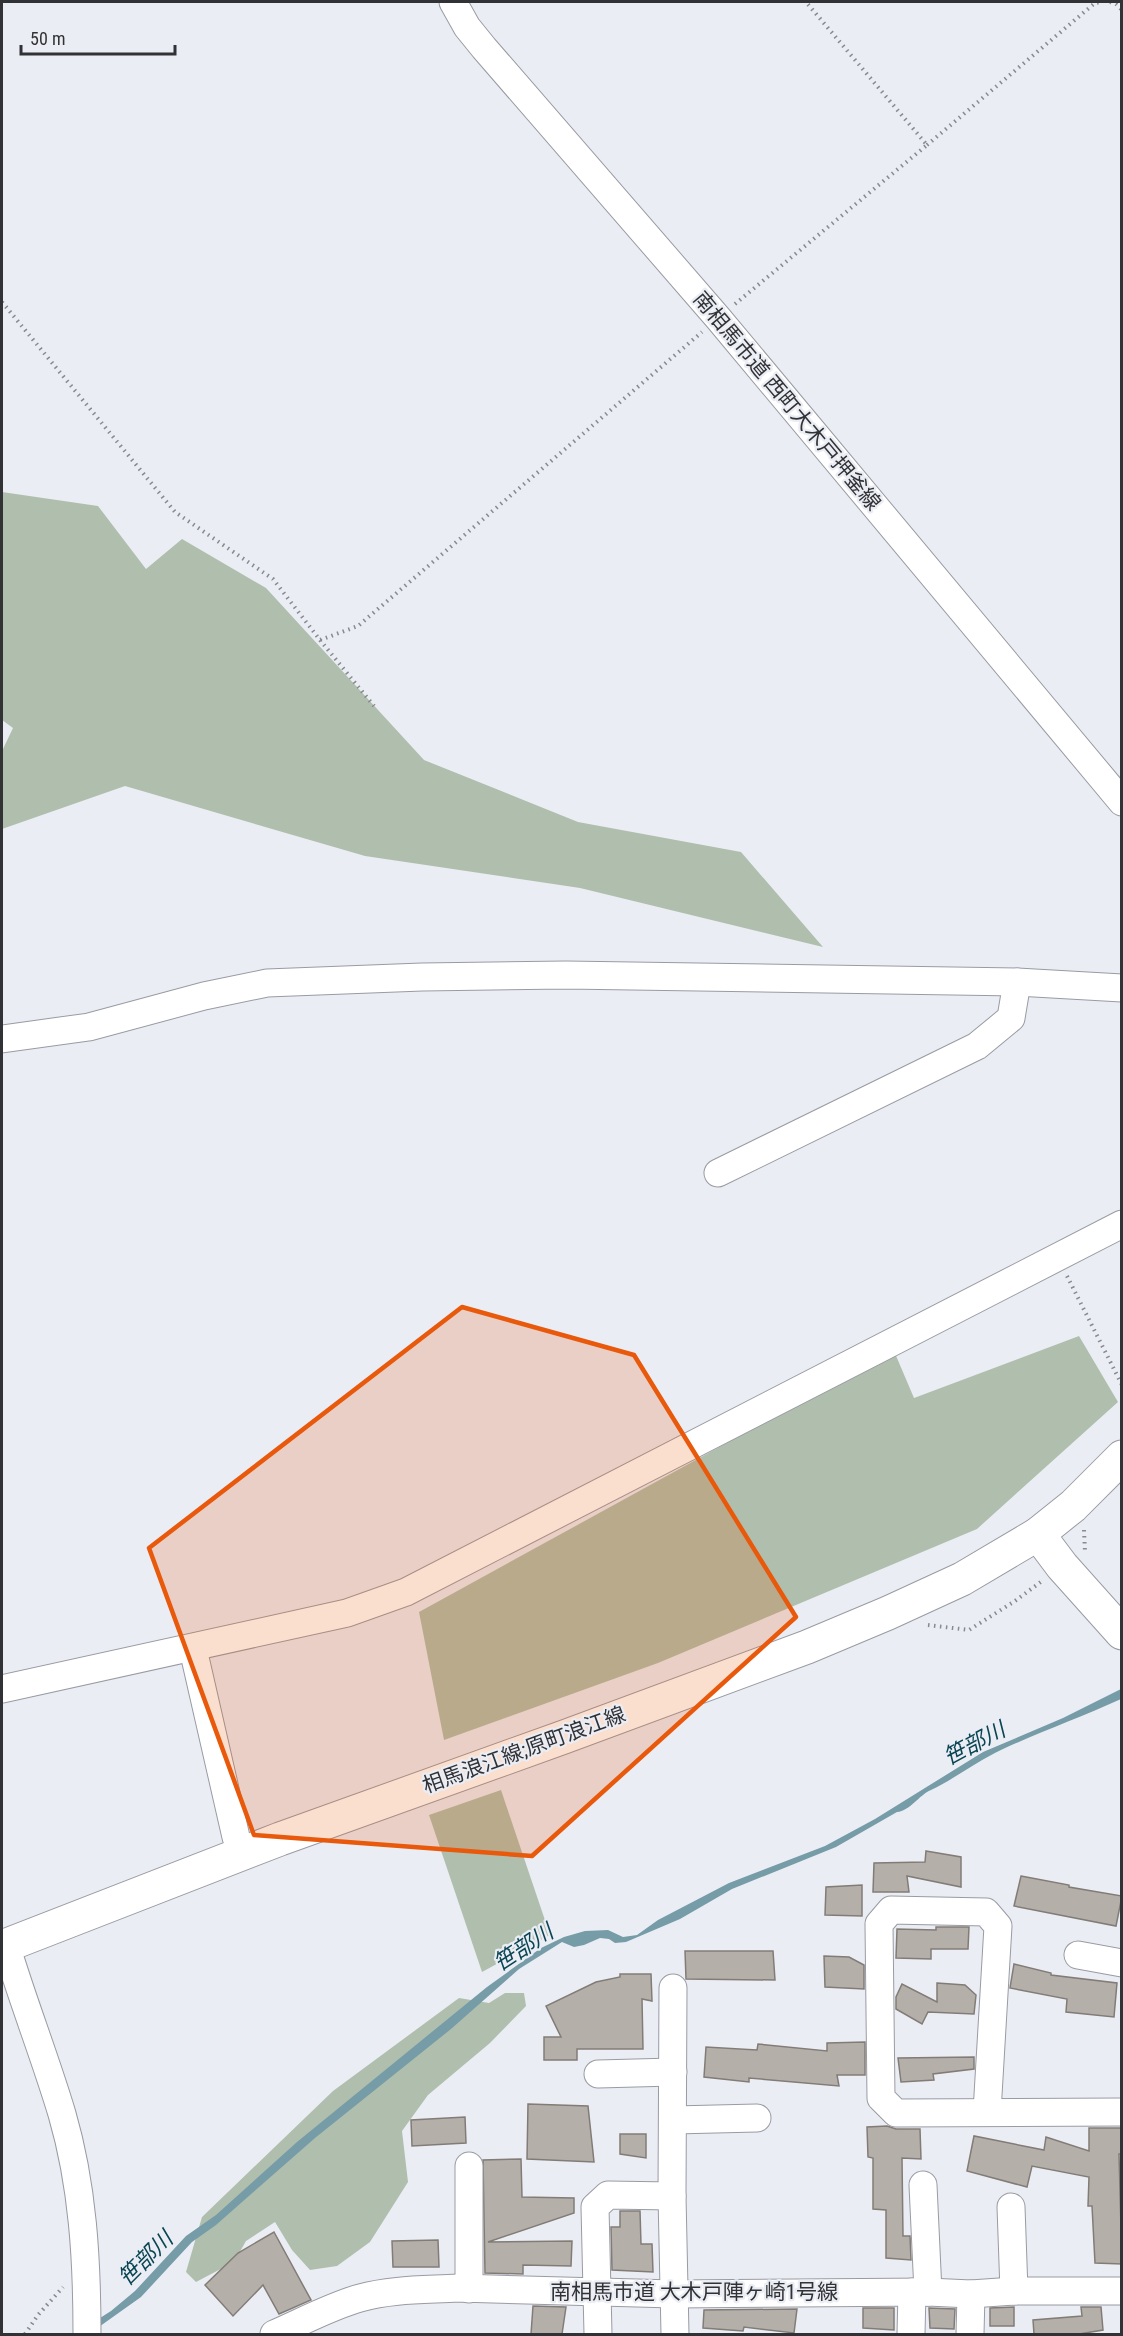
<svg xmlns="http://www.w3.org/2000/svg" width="1123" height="2336" font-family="'Roboto Condensed','Noto Sans JP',sans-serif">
<rect width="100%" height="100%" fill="#ebedf5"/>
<!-- green -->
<g fill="#b0bfad">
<polygon points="2,492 98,506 146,569 182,539 266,588 424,760 578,822 741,852 823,947 580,888 365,856 125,786 2,829 2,751 13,728 2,720"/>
<polygon points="1079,1336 1118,1402 977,1529 658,1663 444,1740 419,1612 894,1351 914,1398"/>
<polygon points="501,1790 550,1935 482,1972 429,1815"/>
<polygon points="505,1993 524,1993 526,2006 490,2043 428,2095 402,2131 408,2182 370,2242 337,2266 310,2270 292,2250 275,2222 246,2241 234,2262 196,2282 186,2272 202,2217 333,2091 459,1998 489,2003"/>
</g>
<!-- water -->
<path fill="#769ca7" d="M1121,1689V1699C1082,1717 1042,1731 1003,1749C977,1761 956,1778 931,1790C919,1795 910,1811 897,1812L836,1847L732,1889L680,1919L626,1942L615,1943L609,1939L600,1938L584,1945L574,1947L562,1942L519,1969L451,2029L315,2138L216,2225L192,2242L141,2297L89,2334H75L111,2311L135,2291L186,2236L216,2215L297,2142L487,1987L541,1948L564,1937L585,1931L608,1930L623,1937L637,1935L658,1920L729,1883L825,1846L875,1819L983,1752L1063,1718Z"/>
<!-- building -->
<g fill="#b5afa9" stroke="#827c77" stroke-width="1.5">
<polygon points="926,1851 961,1857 961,1887 907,1876 909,1892 873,1892 874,1863 925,1862"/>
<polygon points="1021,1876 1069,1885 1069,1887 1122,1896 1116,1926 1014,1906"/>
<polygon points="862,1885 862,1916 825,1915 826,1887"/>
<polygon points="936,1927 969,1927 968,1949 931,1949 931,1959 896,1958 897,1929 936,1930"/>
<polygon points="685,1951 773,1951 775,1980 686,1979"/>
<polygon points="824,1956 849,1957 864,1965 864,1989 825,1987"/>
<polygon points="1014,1964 1051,1973 1051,1975 1117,1983 1114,2017 1066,2012 1067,1999 1010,1988"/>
<polygon points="620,1974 651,1974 652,2001 642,1999 643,2049 577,2049 577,2060 544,2060 544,2037 561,2037 546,2006 596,1982 620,1977"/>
<polygon points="937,1983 965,1985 976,1995 974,2014 928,2012 922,2024 896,2009 896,1997 902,1984 937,2002"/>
<polygon points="865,2042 865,2075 837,2075 839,2086 749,2078 749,2082 704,2077 706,2047 757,2050 758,2044 827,2051 827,2043"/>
<polygon points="974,2057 974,2069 933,2074 934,2080 901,2082 898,2058"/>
<polygon points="528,2104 588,2106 594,2162 527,2159"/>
<polygon points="465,2117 466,2143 412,2146 411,2120"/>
<polygon points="887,2126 896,2129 920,2129 921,2159 902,2158 903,2236 910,2236 911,2260 886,2258 886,2210 873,2209 873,2158 868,2157 867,2127"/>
<polygon points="1089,2128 1122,2128 1122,2154 1119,2154 1122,2264 1095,2263 1092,2206 1088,2206 1089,2177 1032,2166 1027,2187 967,2171 974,2136 1044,2150 1046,2137 1089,2151"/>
<polygon points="620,2134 646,2134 646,2158 620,2154"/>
<polygon points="521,2159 522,2197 574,2198 574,2213 488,2242 572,2241 571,2266 523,2265 523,2274 485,2273 483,2160"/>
<polygon points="620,2211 640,2211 641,2244 652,2244 653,2272 612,2270 611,2227 620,2227"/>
<polygon points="274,2232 311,2300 279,2314 263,2285 233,2316 205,2285 238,2253"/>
<polygon points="438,2240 439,2267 393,2267 392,2241"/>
<polygon points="533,2306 566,2307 562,2334 531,2334"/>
<polygon points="1014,2307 1014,2326 990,2326 990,2308"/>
<polygon points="1081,2307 1101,2307 1103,2330 1079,2334 1034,2334 1033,2320 1082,2316"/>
<polygon points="863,2308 894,2308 894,2330 863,2328"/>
<polygon points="929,2308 955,2309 954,2329 930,2328"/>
<polygon points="797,2309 794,2333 744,2327 743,2331 703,2328 704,2310"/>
</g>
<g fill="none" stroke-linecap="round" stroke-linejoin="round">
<!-- minor casing -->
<g stroke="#999ba3" stroke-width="29">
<g id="minor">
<polyline points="453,2 467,27 484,48 718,318 1122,802"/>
<polyline points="2,1039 89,1027 204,996 267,983 422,977 566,975 1017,982 1122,988"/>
<polyline points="718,1173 977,1046 1011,1018 1017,982"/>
<polyline points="193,1649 236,1837 242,1854"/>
<polyline points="2,1689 347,1613 406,1592 1122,1224"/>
<path d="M6,1945C23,2002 45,2057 62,2114C83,2186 87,2260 87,2334"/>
<polyline points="1078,1955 1122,1963"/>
<polyline points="673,1988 672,2196 675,2334"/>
<polyline points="598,2074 673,2072"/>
<polyline points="987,2112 998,1926 986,1912 891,1910 879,1924 881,2098 896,2113 1122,2112"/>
<polyline points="674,2120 757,2118"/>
<polyline points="469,2166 469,2289"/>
<polyline points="923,2185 928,2292"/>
<polyline points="1011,2207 1014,2291"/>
<path d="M274,2334C302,2322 331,2306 360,2298C392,2289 426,2290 458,2288L674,2294L928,2292L971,2294L1014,2291H1122"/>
<polyline points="598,2334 595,2207 608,2195 672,2196"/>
<polyline points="911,2334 912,2292"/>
<polyline points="970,2334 971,2294"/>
</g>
</g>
<!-- major casing -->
<g stroke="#999ba3" stroke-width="35">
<g id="major">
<polyline points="1038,1534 1062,1566 1122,1633"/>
<polyline points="2,1947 280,1839 564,1737 807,1647 888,1613 962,1579 1038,1534 1073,1506 1122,1457"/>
</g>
</g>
<!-- path -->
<g stroke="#888a8f" stroke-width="4" stroke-dasharray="1.5 4.5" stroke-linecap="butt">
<polyline points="1110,2 1116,4 1122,10"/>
<polyline points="927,145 1095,3 1101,2"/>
<polyline points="2,302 175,512 273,579 320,640 358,626 702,332"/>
<polyline points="735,304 927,145 806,2"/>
<polyline points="320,640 374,706"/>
<polyline points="1067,1276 1122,1385"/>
<polyline points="1084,1530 1085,1552"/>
<polyline points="928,1625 969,1630 1015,1601 1042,1581"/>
<polyline points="25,2334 38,2315 63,2287"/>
</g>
<!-- minor -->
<use href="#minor" stroke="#fff" stroke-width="27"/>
<!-- major -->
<use href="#major" stroke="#fff" stroke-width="33"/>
</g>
<!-- marked area -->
<path fill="#e8590c" fill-opacity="0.2" stroke="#e8590c" stroke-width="4.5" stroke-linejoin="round" d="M462,1307L634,1355L796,1617L532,1856L254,1835L149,1548Z"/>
<g text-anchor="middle" stroke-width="4.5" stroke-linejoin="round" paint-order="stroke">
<!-- street labels -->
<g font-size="21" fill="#313235" stroke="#ebedf5">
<text transform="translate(787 401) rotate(50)" y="7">南相馬市道 西町大木戸押釜線</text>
<text transform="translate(524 1750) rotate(-20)" y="7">相馬浪江線;原町浪江線</text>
<text x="694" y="2299">南相馬市道 大木戸陣ヶ崎1号線</text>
</g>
<!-- water labels -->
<g font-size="22" font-style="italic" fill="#0a4552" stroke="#ebedf5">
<text transform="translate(974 1743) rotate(-28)" y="8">笹部川</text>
<text transform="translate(523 1947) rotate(-33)" y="8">笹部川</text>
<text transform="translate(145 2258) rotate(-45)" y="8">笹部川</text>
</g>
</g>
<!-- border -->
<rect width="1123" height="2336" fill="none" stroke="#313235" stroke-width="6"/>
<!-- scale -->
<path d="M21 45v9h154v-9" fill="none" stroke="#313235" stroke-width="3"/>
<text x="30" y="45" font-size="18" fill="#313235" stroke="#ebedf5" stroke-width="4.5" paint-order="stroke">50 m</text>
</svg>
